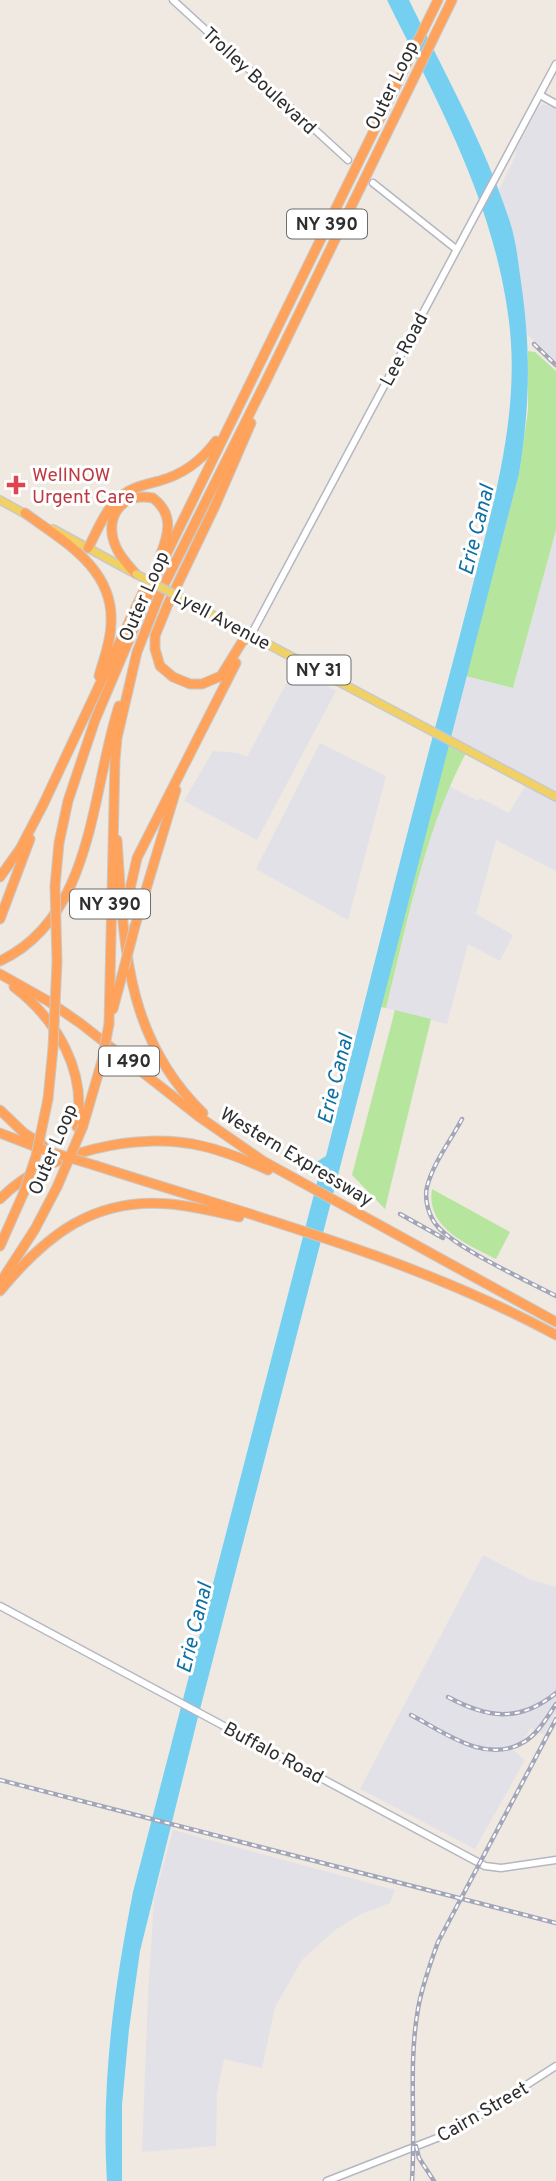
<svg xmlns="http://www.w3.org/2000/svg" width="556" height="2181" font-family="Overpass,sans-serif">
<rect width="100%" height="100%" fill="#efe9e1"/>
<!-- industrial -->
<g fill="#e3e1e8">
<polygon points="543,104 556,108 556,361 527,334 518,259 510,222 499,190 515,157 516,150 538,108"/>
<polygon points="556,530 556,791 450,736 466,676 513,688"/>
<polygon points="294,669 336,691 257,840 184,801 213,751 238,753 247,757"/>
<polygon points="320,743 386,776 348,920 256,869"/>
<polygon points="449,786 478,801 480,798 509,813 525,786 556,801 556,871 496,840 476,914 513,935 500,961 468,944 447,1024 386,1008 424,854"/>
<polygon points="483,1555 531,1580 556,1587 556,1712 544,1735 531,1728 522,1742 510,1747 525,1760 475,1849 360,1789"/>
<polygon points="173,1830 395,1890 390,1903 359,1915 335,1930 302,1960 275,2007 262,2068 224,2059 217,2093 216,2146 142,2152 148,1995 154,1899"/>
</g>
<!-- green -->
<g fill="#b6e59e">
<polygon points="528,351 535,352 556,371 556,530 513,688 466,676 519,474 528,410"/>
<path d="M448,743L466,753C424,832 408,921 386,1008L381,1007Z"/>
<polygon points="395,1010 431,1019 385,1209 352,1175"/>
<path d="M432,1189L510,1232L496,1259C467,1244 426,1228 432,1189Z"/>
</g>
<!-- water -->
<path fill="#75cff0" d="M387,0H409C444,72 484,143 509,219C516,239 518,261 521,282C531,351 530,405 519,474L197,1721L140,1951L129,2029L122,2105V2181H107C101,2083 114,1988 133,1892L320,1171L314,1167L313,1164L326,1156C362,1013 397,870 435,728C451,670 466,612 481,553C501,475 520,395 508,314C492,199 438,103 387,0Z"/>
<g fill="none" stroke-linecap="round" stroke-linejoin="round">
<!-- secondary casing -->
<g stroke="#b4b7c1" stroke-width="9">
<g id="secondary">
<polyline points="173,0 348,160"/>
<polyline points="540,95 556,104"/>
<polyline points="373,183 456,249"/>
<polyline points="251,635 556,64"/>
<polyline points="0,1606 485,1866 501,1868 556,1860"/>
<polyline points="327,2181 455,2131 556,2066"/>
</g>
</g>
<!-- primary casing -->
<g stroke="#c9c9c9" stroke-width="10">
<g id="primary">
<polyline points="0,500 27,515"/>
<polyline points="53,529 132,572"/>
<polyline points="181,598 556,797"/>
</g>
</g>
<!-- highway casing -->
<g stroke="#c9c9c9" stroke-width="11">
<g id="highway">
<polyline points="251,423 215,506 168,604 155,636 155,649 160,666 173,677 190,684 202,684 221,676 242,642 251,635"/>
<path d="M25,513C63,541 114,568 111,623C111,641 104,658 99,676"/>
<path d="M88,548C98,530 106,506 124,494C134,487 147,484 159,481C184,474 201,461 216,441"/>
<path d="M136,574C129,566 120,557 116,547C103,518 121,492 153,498C174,514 169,534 160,556"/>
<path d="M117,840C124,942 124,1036 203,1113"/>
<polyline points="0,877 20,849 43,805 145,588"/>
<polyline points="55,886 59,843 68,801 95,720 160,567 438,0"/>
<polyline points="126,907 137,858 236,663"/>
<polyline points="0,919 30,839"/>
<polyline points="135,926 176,790"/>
<path d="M0,961C94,917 91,791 119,706"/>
<polyline points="0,974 48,1001 80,1023 198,1116 263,1161 556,1322"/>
<path d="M14,987C57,1020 87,1071 77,1127"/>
<polyline points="113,1009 124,968"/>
<polyline points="109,1024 115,760 117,738 137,652 161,591 267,379 452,0"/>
<polyline points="48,1099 53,1048"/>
<polyline points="0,1110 24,1133 43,1145"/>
<polyline points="83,1126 102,1061"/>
<polyline points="0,1133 41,1149"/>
<path d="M97,1166C252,1216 412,1257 556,1335"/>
<path d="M0,1199C47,1151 138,1131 202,1146C225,1151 246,1160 268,1170"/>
<polyline points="0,1246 24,1192"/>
<polyline points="0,1283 35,1229 57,1187"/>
<path d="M0,1291C46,1235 94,1197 170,1204C193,1206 216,1212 239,1217"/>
</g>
</g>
<!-- secondary -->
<use href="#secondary" stroke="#fff" stroke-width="6"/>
<!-- primary -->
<use href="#primary" stroke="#f2d163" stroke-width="7"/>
<!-- highway -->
<use href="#highway" stroke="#ffa35c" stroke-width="9"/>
<!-- rail casing -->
<g stroke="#a3a6b8" stroke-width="4.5">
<g id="rail">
<polyline points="534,344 556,365"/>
<path d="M462,1119C451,1140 433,1163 427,1187C424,1200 429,1217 438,1227C459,1250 526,1280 556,1296"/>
<polyline points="400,1214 443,1238"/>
<path d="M448,1697C487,1718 519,1723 556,1693"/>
<path d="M411,1715C444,1732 486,1765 524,1742C538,1734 547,1717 556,1704"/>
<polyline points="0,1780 556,1923"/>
<polyline points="416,2146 419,2158 434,2181"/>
<path d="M412,2181C416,2124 408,2066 418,2009C422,1986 430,1964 438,1942L556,1719"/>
</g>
</g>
<!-- rail -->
<use href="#rail" stroke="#fff" stroke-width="2" stroke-dasharray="5" stroke-linecap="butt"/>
<!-- primary-bridge casing -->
<g stroke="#c9c9c9" stroke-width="10" stroke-linecap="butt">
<polyline id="primary-bridge" points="136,574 181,598"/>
</g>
<!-- highway-bridge casing -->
<g stroke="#c9c9c9" stroke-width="11" stroke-linecap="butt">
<g id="highway-bridge">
<polyline points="124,968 135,926"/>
<polyline points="53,1048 57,962 55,886"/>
<polyline points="102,1061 109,1024"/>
<polyline points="41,1149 97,1166"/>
<polyline points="57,1187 83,1126"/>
<polyline points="24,1192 36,1156 48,1099"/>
</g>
</g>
<!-- primary-bridge -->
<use href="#primary-bridge" stroke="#f2d163" stroke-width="7"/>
<!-- highway-bridge -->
<use href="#highway-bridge" stroke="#ffa35c" stroke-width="9"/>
</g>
<!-- markers -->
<path fill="#e0444e" stroke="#fff" stroke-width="2.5" d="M12.5 474.5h7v7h7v7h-7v7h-7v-7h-7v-7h7z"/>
<g text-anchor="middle" stroke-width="6" stroke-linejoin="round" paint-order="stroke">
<!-- shield labels -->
<g fill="#fff" stroke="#6d6d6d" stroke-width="2">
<rect x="287" y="209.5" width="80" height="29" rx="5"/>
<rect x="287.5" y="655.5" width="63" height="29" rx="5"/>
<rect x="70" y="889.5" width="80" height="29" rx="5"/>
<rect x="99" y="1046.5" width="60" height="29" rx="5"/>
</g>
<g font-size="18" font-weight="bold" fill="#2e2e2e">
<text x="327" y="230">NY 390</text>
<text x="319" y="676">NY 31</text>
<text x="110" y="910">NY 390</text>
<text x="129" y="1067">I 490</text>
</g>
<!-- street labels -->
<g font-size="19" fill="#2e2e2e" stroke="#fff">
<text transform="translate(260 80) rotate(43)" y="7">Trolley Boulevard</text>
<text transform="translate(391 85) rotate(-64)" y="7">Outer Loop</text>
<text transform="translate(403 349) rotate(-62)" y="7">Lee Road</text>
<text transform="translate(143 596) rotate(-66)" y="7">Outer Loop</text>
<text transform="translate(222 619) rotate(28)" y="7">Lyell Avenue</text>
<text transform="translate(52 1149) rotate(-67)" y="7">Outer Loop</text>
<text transform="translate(297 1156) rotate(31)" y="7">Western Expressway</text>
<text transform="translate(274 1752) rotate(28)" y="7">Buffalo Road</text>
<text transform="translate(482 2111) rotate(-30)" y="7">Cairn Street</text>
</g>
<!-- health labels -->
<g font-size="19" fill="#be3a42" stroke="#fff" text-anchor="start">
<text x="32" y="481">WellNOW<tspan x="32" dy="22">Urgent Care</tspan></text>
</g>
<!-- water labels -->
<g font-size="21" font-style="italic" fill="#0d6fa3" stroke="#fff">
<text transform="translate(476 530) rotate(-76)" y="7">Erie Canal</text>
<text transform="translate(335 1079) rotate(-76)" y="7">Erie Canal</text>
<text transform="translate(194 1628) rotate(-76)" y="7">Erie Canal</text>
</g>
</g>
</svg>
